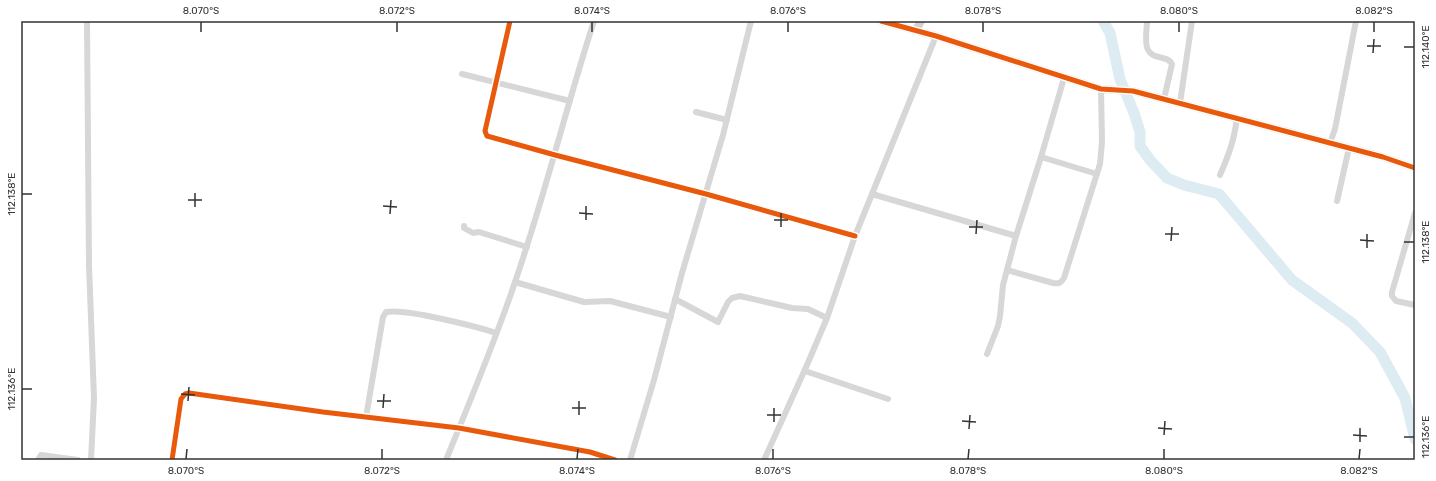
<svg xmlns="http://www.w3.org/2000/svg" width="1436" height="481" font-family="Rubik,sans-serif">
<rect width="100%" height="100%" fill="#fff"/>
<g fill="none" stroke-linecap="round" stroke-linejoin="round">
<!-- river -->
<polyline stroke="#ddebf3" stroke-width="11" points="1103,21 1110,33 1120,79 1134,113 1140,132 1140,146 1150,160 1167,178 1184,185 1219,194 1292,280 1352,323 1380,352 1405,398 1415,439"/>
<!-- street -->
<g stroke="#d7d7d7" stroke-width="6">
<polyline points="87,21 89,265 94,398 91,460"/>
<polyline points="510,21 485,131 487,136 555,155 706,194 855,236"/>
<path d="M1147,21C1147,29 1144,43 1148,50C1153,60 1168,55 1172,64L1164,99"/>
<polyline points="462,74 570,101"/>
<polyline points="1180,103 1192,21"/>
<polyline points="696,112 727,120"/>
<polyline points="1330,143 1335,129 1356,21"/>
<polyline points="1041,157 1097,174"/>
<path d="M1220,175C1229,154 1234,141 1237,118"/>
<polyline points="872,194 1016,236"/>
<polyline points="1337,201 1349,148"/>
<polyline points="1415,213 1392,292 1392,296 1396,301 1415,305"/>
<polyline points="464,226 464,228 473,233 479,232 527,247"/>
<path d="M1007,270L1053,283C1059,284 1061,283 1064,278L1100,164L1102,142L1101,89"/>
<polyline points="515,282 584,302 610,301 671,317"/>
<polyline points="675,299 718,322 728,302 732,298 740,296 792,308 808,309 827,318"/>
<polyline points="987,354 998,326 1000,316 1003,285 1016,236 1041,157 1064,78"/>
<polyline points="805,371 888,399"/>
<path d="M366,417L383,317L386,312C398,310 411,313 423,315C448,320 472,325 496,333"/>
<polyline points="38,460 41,455 78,460"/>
<polyline points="172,460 181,399 185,394 189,393 323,412 459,428 590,452 615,460"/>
<path d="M446,460C470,401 495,342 515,282C545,196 566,107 594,21"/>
<polyline points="630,460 654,380 682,273 723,135 751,21"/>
<polyline points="764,460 807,365 827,318 855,236 936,36"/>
</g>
<!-- secondary -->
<g stroke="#d0d0d0" stroke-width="8">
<polyline points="881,21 936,36 1101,89 1133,91 1383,157 1415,168"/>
<polyline points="916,30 921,21"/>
</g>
<!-- cycleway casing -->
<g stroke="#fff" stroke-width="8">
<g id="cycleway">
<polyline points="510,21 485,131 487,136 555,155 706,194 855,236"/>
<polyline points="881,21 936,36 1101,89 1133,91 1383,157 1415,168"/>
<polyline points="172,460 181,399 185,394 189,393 323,412 459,428 590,452 615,460"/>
</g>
</g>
<!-- cycleway -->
<use href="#cycleway" stroke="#e8590c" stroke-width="5"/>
</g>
<!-- ticks -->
<path fill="none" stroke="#333" stroke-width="1.5" d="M201,32V22M397,32V22M592,32V22M788,32V22M983,32V22M1179,32V22M1374,32V22M1367,46H1381M1404,47H1414M1373,53L1374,39M22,194H32M188,200H202M383,206L397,207M195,207V193M579,213L593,214M390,214L391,200M586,220V206M774,220H788M781,227V213M969,227H983M976,234L977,220M1165,234H1179M1360,240L1374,241M1171,241L1172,227M1404,242H1414M1367,248V234M22,389H32M181,394L195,395M188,401L189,387M377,401H391M383,408L384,394M572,408H586M579,415V401M767,415H781M962,421L976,422M774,422V408M1158,428L1172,429M969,429L970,415M1164,435L1165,421M1353,435L1367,436M1404,437H1414M1360,442V428M186,459L187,449M382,459V449M577,459L578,449M773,459V449M968,459L969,449M1164,459V449M1359,459L1360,449"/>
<!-- border -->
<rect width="1436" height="481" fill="none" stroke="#ffffff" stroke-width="44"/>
<rect x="22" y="22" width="1392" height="437" fill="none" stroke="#333" stroke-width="1.5"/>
<g font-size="10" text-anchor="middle" fill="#333">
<text x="201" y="14">8.070°S</text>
<text x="397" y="14">8.072°S</text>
<text x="592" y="14">8.074°S</text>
<text x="788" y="14">8.076°S</text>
<text x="983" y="14">8.078°S</text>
<text x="1179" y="14">8.080°S</text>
<text x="1374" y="14">8.082°S</text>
<text transform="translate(1425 47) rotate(-90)" y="4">112.140°E</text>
<text transform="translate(11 194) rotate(-90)" y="4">112.138°E</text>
<text transform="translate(1425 242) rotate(-90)" y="4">112.138°E</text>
<text transform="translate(11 389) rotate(-90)" y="4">112.136°E</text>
<text transform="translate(1425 437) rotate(-90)" y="4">112.136°E</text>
<text x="186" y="474">8.070°S</text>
<text x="382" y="474">8.072°S</text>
<text x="577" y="474">8.074°S</text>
<text x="773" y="474">8.076°S</text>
<text x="968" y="474">8.078°S</text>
<text x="1164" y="474">8.080°S</text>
<text x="1359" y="474">8.082°S</text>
</g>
</svg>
